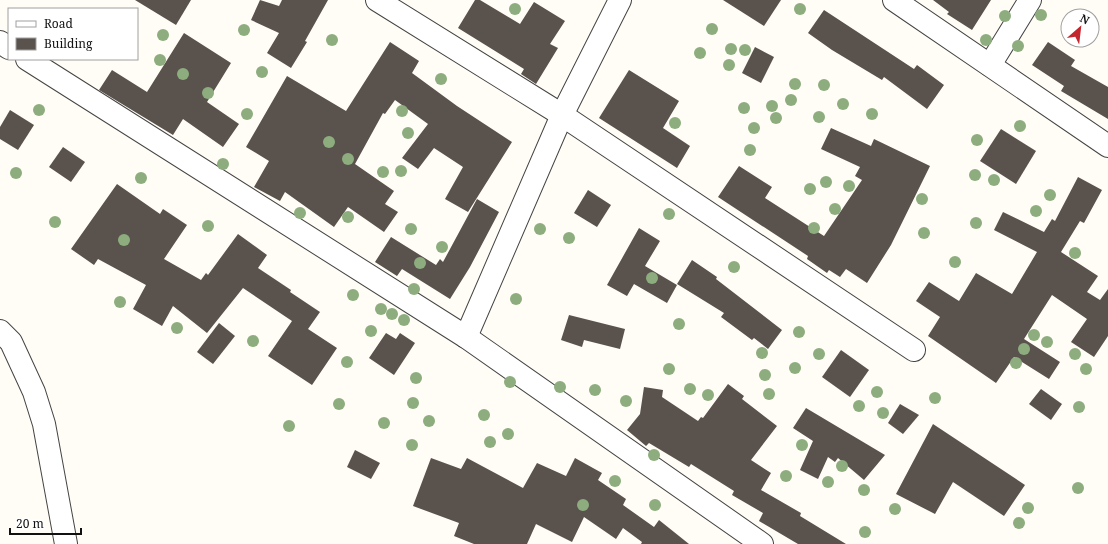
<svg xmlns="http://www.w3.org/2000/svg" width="1108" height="544" font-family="'Noto Serif',serif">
<rect width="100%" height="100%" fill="#fffdf5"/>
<!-- building -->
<g fill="#5a524d">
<polygon points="135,0 191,0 176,25"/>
<polygon points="260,0 279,6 282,0 328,0 305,41 307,42 291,68 267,53 279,33 251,20"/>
<polygon points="475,0 480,0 520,24 534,2 565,21 550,44 558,48 536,84 521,74 524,69 458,28"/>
<polygon points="723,0 781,0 764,26"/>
<polygon points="933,0 991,0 972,30 947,14 949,12"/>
<polygon points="824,10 914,69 917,65 944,85 927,109 884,77 882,80 832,50 808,33"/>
<polygon points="184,33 231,63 207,102 239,124 223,147 183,119 173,135 99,90 112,70 147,92"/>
<polygon points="390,42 419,61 412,73 457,106 512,142 468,212 445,199 463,167 434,148 418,169 402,158 428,124 395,100 385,114 383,113 355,164 394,191 385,204 398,212 384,232 348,207 334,227 285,192 280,201 254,187 269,161 246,147 287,76 346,111"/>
<polygon points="1048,42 1075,60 1071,66 1108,87 1108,119 1061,91 1064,86 1032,65"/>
<polygon points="755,47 774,57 761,83 742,73"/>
<polygon points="629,70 679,101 663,128 690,146 677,168 599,118"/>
<polygon points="10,110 34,125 18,150 0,139 0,127"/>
<polygon points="831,128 871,146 874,139 930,166 891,245 867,283 846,269 840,277 829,270 827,273 807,259 808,256 718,197 739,166 772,187 765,198 824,236 862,180 855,176 860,167 821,149"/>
<polygon points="1001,129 1036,151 1016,184 980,161"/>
<polygon points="63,147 85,162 71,182 49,167"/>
<polygon points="1078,177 1102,190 1084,223 1080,221 1061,252 1098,276 1087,292 1100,300 1108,289 1108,336 1094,357 1071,342 1087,319 1052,295 1024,339 1060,362 1049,379 1014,357 996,383 928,336 940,317 916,301 929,282 959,301 976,273 1012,294 1037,252 994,230 1003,212 1044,232 1052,219 1055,221"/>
<polygon points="117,184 160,214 163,209 187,225 164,259 201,280 206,273 208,275 238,234 267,255 258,268 291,290 290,292 320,312 308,329 337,348 312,385 268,356 292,321 243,288 207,333 173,306 162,326 133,309 146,285 98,259 94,265 71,249"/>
<polygon points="588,190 611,205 597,227 574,213"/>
<polygon points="477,199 499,212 470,267 450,299 402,269 397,276 375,262 391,237 436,265 440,259 443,262"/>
<polygon points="639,228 660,241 645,266 677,285 667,303 634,284 627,296 607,285"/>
<polygon points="692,260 717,277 716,279 782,330 768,349 754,338 752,340 721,317 724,313 677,284"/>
<polygon points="569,315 625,329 620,349 584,340 582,347 561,340"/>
<polygon points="219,323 235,336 213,364 197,352"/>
<polygon points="386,333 396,339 400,333 415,343 394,375 369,358"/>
<polygon points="841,350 869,370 850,397 822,377"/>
<polygon points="728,384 744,396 742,399 777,426 751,460 771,473 761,490 801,513 800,516 846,544 798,544 759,521 763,513 732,495 734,491 691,464 689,467 649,443 646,446 627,430 640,414 644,387 663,390 662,397 698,421 701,417 703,418"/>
<polygon points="1041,389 1062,404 1051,420 1029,404"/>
<polygon points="900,404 919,415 903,434 888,423"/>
<polygon points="806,408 885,455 864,480 838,458 835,462 828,457 818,479 800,470 813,441 793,428"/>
<polygon points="933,424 1025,485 1004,516 953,482 935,514 896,494"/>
<polygon points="355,450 380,463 371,479 347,467"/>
<polygon points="431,458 461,469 467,458 523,488 537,463 566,476 575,458 602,473 598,480 626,499 623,505 654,527 659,520 689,544 641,544 642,542 623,528 616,539 584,517 572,542 536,524 527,544 474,544 454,536 459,523 413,506"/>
</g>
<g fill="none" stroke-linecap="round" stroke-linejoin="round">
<!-- minor casing -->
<g stroke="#444" stroke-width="24">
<g id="minor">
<polyline points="377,0 562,115 914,350"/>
<polyline points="894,0 1108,146"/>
<polyline points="0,42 9,48"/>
<polyline points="27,59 466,337 762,544"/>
<polyline points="990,65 1030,0"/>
<polyline points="0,331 11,342 34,392 44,424 66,544"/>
<polyline points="466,337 562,115 620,0"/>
</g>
</g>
<!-- minor -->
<use href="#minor" stroke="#fff" stroke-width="22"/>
</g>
<!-- trees -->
<g fill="#8dad7f">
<circle cx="515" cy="9" r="6"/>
<circle cx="800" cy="9" r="6"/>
<circle cx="1041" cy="15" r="6"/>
<circle cx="1005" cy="16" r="6"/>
<circle cx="712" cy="29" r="6"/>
<circle cx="244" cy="30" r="6"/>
<circle cx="163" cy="35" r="6"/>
<circle cx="332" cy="40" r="6"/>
<circle cx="986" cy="40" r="6"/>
<circle cx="1018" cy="46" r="6"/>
<circle cx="731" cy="49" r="6"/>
<circle cx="745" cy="50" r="6"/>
<circle cx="700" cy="53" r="6"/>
<circle cx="160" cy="60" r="6"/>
<circle cx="729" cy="65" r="6"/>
<circle cx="262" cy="72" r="6"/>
<circle cx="183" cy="74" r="6"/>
<circle cx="441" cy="79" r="6"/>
<circle cx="795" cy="84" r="6"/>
<circle cx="824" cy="85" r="6"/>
<circle cx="208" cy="93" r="6"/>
<circle cx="791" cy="100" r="6"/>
<circle cx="843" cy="104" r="6"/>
<circle cx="772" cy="106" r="6"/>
<circle cx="744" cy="108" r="6"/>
<circle cx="39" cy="110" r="6"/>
<circle cx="402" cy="111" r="6"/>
<circle cx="247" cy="114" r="6"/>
<circle cx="872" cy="114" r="6"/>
<circle cx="819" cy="117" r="6"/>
<circle cx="776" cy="118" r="6"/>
<circle cx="675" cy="123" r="6"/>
<circle cx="1020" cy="126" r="6"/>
<circle cx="754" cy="128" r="6"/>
<circle cx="408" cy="133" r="6"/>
<circle cx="977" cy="140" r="6"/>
<circle cx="329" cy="142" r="6"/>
<circle cx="750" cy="150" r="6"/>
<circle cx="348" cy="159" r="6"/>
<circle cx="223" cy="164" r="6"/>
<circle cx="401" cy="171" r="6"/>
<circle cx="383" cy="172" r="6"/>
<circle cx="16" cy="173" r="6"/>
<circle cx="975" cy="175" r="6"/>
<circle cx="141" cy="178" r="6"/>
<circle cx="994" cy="180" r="6"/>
<circle cx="826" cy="182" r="6"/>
<circle cx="849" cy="186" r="6"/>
<circle cx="810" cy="189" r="6"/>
<circle cx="1050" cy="195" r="6"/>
<circle cx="922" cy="199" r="6"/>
<circle cx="835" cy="209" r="6"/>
<circle cx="1036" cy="211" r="6"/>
<circle cx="300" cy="213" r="6"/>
<circle cx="669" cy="214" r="6"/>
<circle cx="348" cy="217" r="6"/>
<circle cx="55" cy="222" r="6"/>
<circle cx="976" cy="223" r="6"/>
<circle cx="208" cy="226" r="6"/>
<circle cx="814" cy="228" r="6"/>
<circle cx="411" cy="229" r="6"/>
<circle cx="540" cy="229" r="6"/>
<circle cx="924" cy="233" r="6"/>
<circle cx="569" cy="238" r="6"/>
<circle cx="124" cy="240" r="6"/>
<circle cx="442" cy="247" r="6"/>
<circle cx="1075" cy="253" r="6"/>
<circle cx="955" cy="262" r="6"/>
<circle cx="420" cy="263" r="6"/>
<circle cx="734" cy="267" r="6"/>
<circle cx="652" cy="278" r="6"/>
<circle cx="414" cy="289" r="6"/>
<circle cx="353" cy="295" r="6"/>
<circle cx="516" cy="299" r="6"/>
<circle cx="120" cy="302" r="6"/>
<circle cx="381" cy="309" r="6"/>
<circle cx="392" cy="314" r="6"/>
<circle cx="404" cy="320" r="6"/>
<circle cx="679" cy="324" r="6"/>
<circle cx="177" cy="328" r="6"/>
<circle cx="371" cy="331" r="6"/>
<circle cx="799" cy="332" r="6"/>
<circle cx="1034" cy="335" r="6"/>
<circle cx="253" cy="341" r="6"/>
<circle cx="1047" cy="342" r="6"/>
<circle cx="1024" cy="349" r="6"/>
<circle cx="762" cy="353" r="6"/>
<circle cx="819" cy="354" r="6"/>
<circle cx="1075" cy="354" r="6"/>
<circle cx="347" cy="362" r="6"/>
<circle cx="1016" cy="363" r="6"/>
<circle cx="795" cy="368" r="6"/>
<circle cx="669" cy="369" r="6"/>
<circle cx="1086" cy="369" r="6"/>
<circle cx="765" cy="375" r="6"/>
<circle cx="416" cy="378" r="6"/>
<circle cx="510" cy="382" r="6"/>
<circle cx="560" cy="387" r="6"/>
<circle cx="690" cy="389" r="6"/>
<circle cx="595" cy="390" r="6"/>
<circle cx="877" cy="392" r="6"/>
<circle cx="769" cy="394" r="6"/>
<circle cx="708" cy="395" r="6"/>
<circle cx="935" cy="398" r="6"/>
<circle cx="626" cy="401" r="6"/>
<circle cx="413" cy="403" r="6"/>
<circle cx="339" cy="404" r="6"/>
<circle cx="859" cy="406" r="6"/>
<circle cx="1079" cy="407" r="6"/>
<circle cx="883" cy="413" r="6"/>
<circle cx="484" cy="415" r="6"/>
<circle cx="429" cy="421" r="6"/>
<circle cx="384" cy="423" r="6"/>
<circle cx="289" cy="426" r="6"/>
<circle cx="508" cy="434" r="6"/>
<circle cx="490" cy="442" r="6"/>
<circle cx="412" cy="445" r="6"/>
<circle cx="802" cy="445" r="6"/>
<circle cx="654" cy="455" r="6"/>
<circle cx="842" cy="466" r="6"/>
<circle cx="786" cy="476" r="6"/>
<circle cx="615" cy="481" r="6"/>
<circle cx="828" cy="482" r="6"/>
<circle cx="1078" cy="488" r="6"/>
<circle cx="864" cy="490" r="6"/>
<circle cx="583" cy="505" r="6"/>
<circle cx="655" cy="505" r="6"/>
<circle cx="1028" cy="508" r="6"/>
<circle cx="895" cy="509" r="6"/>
<circle cx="1019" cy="523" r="6"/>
<circle cx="865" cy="532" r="6"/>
</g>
<!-- legend -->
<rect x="8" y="8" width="130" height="52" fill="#ffffff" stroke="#a0a0a0"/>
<rect x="16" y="21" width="20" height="6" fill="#ffffff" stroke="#a0a0a0"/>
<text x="44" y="28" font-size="12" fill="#111111">Road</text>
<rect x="16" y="38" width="20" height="12" fill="#5a524d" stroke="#a0a0a0"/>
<text x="44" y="48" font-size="12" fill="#111111">Building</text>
<!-- north arrow -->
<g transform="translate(1080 28) rotate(28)"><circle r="19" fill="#ffffff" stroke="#a0a0a0"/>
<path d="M0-3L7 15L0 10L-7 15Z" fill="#c4262e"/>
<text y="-6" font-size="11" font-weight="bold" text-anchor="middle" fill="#111111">N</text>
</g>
<!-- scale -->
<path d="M10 528v6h71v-6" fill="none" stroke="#111111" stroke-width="2"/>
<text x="16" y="528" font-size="12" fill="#111111" stroke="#ffffff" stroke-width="3" paint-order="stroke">20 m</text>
</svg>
